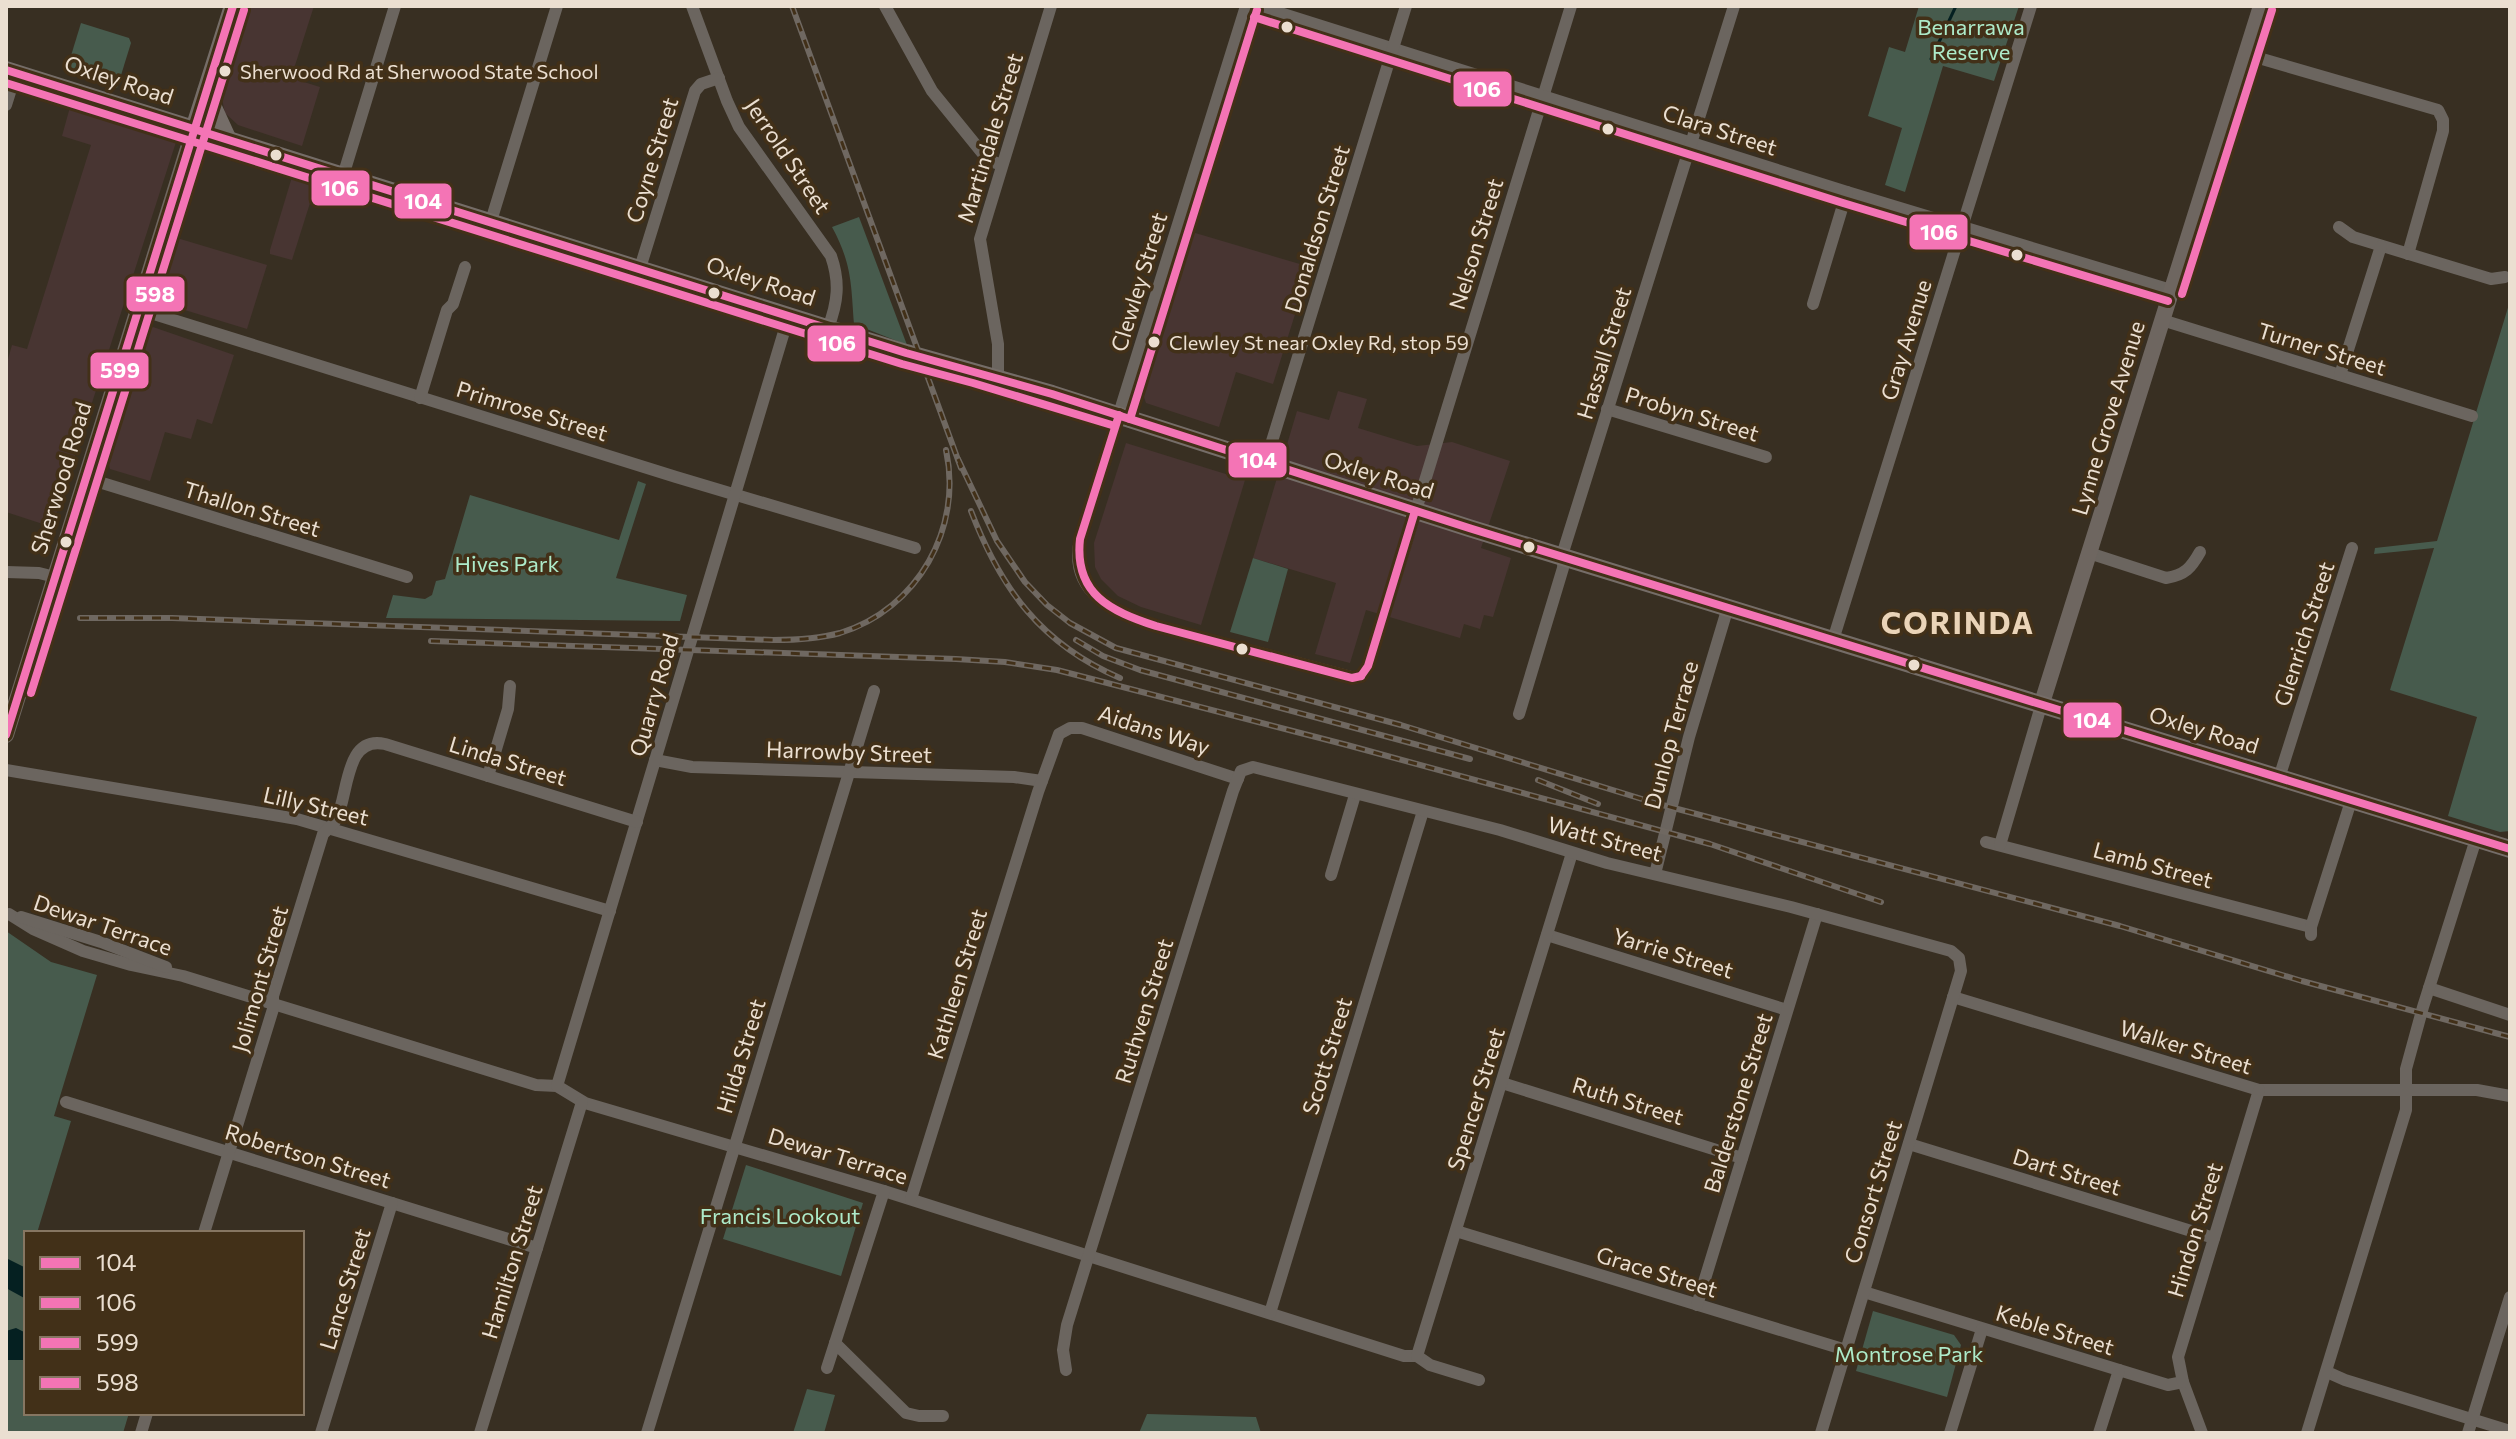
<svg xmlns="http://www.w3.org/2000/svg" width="2516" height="1439" font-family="Commissioner,sans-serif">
<rect width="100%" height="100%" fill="#382f22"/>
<!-- commercial -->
<g fill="#483532">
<polygon points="249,6 314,6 291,78 320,87 302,146 238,125 225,113 222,99 226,80"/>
<polygon points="70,107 173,138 176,142 52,527 6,512 6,366 12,345 27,349 91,145 62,136"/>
<polygon points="292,177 316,184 292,260 270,254 270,250"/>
<polygon points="1192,232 1310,267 1273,384 1236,372 1219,427 1146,403 1141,388"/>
<polygon points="177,238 267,265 247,329 165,304 160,294"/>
<polygon points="153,327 234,355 212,424 197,419 191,439 165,432 150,481 110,469 108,461 141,350 141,342 145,331"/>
<polygon points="1338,391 1367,399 1358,428 1417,446 1452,442 1510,461 1481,548 1511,558 1493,617 1484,615 1480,629 1464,624 1460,638 1366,610 1350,663 1315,654 1336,583 1253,558 1297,411 1329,420"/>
<polygon points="1126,443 1245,480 1201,625 1141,607 1118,596 1101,579 1095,567 1094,543"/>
</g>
<!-- green -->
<g fill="#475b4d">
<polygon points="1919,6 2019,6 1994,81 1943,66 1905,192 1885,185 1902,128 1868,116 1889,47 1905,52"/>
<polygon points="81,23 129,38 131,43 117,88 66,72"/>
<path d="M859,217L907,345L854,324C851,284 852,264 832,227Z"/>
<polygon points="2510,301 2510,831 2500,832 2448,816 2477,717 2390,690 2434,548 2374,554 2375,548 2437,541"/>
<polygon points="638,481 646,484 616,578 687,595 680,621 386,618 393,595 425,599 432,595 436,581 445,579 470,495 619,540"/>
<polygon points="1253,558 1288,569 1268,642 1230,632"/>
<polygon points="6,931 51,962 97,975 54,1116 71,1121 37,1233 26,1233 26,1413 129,1413 123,1433 6,1433"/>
<polygon points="746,1165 863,1203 841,1276 723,1239"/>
<polygon points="1873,1311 1954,1335 1961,1345 1947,1397 1856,1371"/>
<polygon points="807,1389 835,1395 824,1433 793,1433"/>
<polygon points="1147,1414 1256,1417 1261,1433 1139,1433"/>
</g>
<!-- water -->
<g fill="#052021">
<polygon points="6,1258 26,1268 26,1299 6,1288"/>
<polygon points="16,1328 26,1333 26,1360 6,1360 6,1331"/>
</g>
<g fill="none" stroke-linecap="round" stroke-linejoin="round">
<!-- stream -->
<polyline stroke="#052021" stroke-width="3" points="1931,59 1956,6"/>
<!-- street -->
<g stroke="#6b655f" stroke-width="12">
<path d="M692,6L727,101L739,127L831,256C840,282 838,302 828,328"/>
<polyline points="885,6 932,91 988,160 1002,165"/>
<path d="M1246,6L1080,539C1068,592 1114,613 1156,626L1355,678L1363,674L1368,666L1571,6"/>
<polyline points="1258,6 1847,192 2171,290"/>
<polyline points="2245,54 2438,110 2443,120 2443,131 2408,254"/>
<polyline points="6,105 16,73"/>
<polyline points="343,176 395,6"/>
<polyline points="491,221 557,6"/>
<polyline points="2339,227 2353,237 2491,279 2505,277"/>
<polyline points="640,268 695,91 701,84 719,78"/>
<polyline points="1813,304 1847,192"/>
<polyline points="138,309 676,477 915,548"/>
<polyline points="2162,320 2472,416"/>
<polyline points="2340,375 2381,246"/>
<polyline points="998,378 998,344 980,239 1051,6"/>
<polyline points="420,398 447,310 453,304 465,267"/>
<polyline points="1607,409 1766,457"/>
<polyline points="1265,464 1406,6"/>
<polyline points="86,478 407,577"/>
<path d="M2089,553L2166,578C2185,575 2191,568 2200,552"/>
<polyline points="6,572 39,573 55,577"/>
<polyline points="1833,640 2031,6"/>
<polyline points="1519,714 1563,568 1564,549 1734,6"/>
<polyline points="655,760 692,767 1014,777 1042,781"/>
<polyline points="6,770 297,819 610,911"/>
<polyline points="488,776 508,709 510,686"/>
<polyline points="2279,778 2352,548"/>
<polyline points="1986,842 2311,927"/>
<polyline points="2000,845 2041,706"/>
<polyline points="1655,874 1689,737 1728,607"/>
<polyline points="1331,875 1355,795"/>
<polyline points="9,914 33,929 83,951 131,965 183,976 536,1085 557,1086 585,1103 884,1191 1404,1356 1417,1356 1430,1365 1479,1380"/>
<polyline points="21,917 101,942 166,967"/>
<polyline points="1547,935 1787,1010"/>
<polyline points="2311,935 2311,927 2351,801"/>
<polyline points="2429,988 2510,1015"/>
<polyline points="1953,997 2259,1090 2477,1090 2510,1096"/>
<polyline points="1502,1083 1742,1158"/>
<polyline points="557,1086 789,315"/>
<polyline points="66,1102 537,1248"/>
<polyline points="1909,1144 2214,1238"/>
<polyline points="911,1199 1038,792 1059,734 1070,728 1082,728 1238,779"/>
<polyline points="1456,1231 1846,1350"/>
<path d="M204,1233L273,1009V996L323,834C327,830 333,825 336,820C349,795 344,735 385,744L637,822"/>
<polyline points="1864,1292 2168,1385 2183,1382 2202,1433"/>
<polyline points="1697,1305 1817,914"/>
<polyline points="1270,1313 1423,811"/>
<polyline points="835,1343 906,1413 919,1416 943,1416"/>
<polyline points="1417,1356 1572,853"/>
<polyline points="827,1368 884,1191"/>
<polyline points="1066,1370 1063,1350 1067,1325 1233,791 1241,771 1253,767 1500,830 1607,863 1791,907 1951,951 1959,958 1961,971 1821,1433"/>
<polyline points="2327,1372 2345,1380 2510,1431"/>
<polyline points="2183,1382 2178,1357 2259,1090"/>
<polyline points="141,1433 147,1413"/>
<polyline points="321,1433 392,1203"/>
<polyline points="480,1433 582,1102"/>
<polyline points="647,1433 874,691"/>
<polyline points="1950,1433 1982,1329"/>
<polyline points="2099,1433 2119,1370"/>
<polyline points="2307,1433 2406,1110 2406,1069 2423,1007 2476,839"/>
<polyline points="2468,1433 2510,1297"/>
</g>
<!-- secondary -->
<g stroke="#6e6660" stroke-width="16">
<polyline points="2041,706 2261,6"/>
<polyline points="6,735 194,129"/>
</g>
<!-- primary -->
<g stroke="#756d68" stroke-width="18">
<polyline points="6,70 906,353 1052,394 1469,528 2510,849"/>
<polyline points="206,92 228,140"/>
<polyline points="194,129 233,6"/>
</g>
<!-- rail casing -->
<g stroke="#6f6861" stroke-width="6">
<g id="rail">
<polyline points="792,6 961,468"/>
<polyline points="958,459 997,541 1025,582 1047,605 1070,623 1116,648 1401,725 1655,803 2120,926 2302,981 2510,1037"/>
<path d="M971,511C1001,589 1041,644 1120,678"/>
<path d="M80,618H172L773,640C796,640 818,639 840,633C918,609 963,528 946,450"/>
<polyline points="1076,640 1103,656 1140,670 1470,759"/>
<polyline points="431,641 956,659 1005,662 1057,670 1347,745 1710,844 1881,902"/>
<polyline points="1538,780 1598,804"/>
</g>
</g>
<!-- rail -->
<use href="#rail" stroke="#423018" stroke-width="3" stroke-dasharray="9" stroke-linecap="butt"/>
<!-- bus-1 casing -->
<g stroke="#423018" stroke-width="14">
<g id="bus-1">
<polyline points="6,70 906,353 1052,394 1469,528 2510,849"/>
<path d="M1119,415L1080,539C1074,594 1110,611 1156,626L1352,678L1361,676"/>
<polyline points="1361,676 1368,666 1415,511"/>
</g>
</g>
<!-- bus-2 casing -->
<g stroke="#423018" stroke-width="14">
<g id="bus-2">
<polyline points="1254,17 1843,203 2168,301"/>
<polyline points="6,83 902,364 973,383 1115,426"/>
<polyline points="2182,294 2272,10"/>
<polyline points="1130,419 1257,10"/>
</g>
</g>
<!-- bus-3 casing -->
<g stroke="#423018" stroke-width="14">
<polyline id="bus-3" points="6,735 233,6"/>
</g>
<!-- bus-4 casing -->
<g stroke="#423018" stroke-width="14">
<polyline id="bus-4" points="31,693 244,10"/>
</g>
<!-- bus-1 -->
<use href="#bus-1" stroke="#f474b5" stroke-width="8"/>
<!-- bus-2 -->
<use href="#bus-2" stroke="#f474b5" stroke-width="8"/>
<!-- bus-3 -->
<use href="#bus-3" stroke="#f474b5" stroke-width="8"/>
<!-- bus-4 -->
<use href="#bus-4" stroke="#f474b5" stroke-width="8"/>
</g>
<!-- markers -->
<g fill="#ebdfd1" stroke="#423018" stroke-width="3">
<circle cx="1287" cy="27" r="7"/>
<circle cx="225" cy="71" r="7"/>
<circle cx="1608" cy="129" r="7"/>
<circle cx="276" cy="155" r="7"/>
<circle cx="2017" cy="255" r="7"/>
<circle cx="714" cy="293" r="7"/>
<circle cx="1154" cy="342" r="7"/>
<circle cx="66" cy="542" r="7"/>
<circle cx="1529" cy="547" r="7"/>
<circle cx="1242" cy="649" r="7"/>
<circle cx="1914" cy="665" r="7"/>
</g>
<g text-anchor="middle" stroke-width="7" stroke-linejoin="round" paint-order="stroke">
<!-- bus labels -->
<g font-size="20" fill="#ebdfd1" stroke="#423018" text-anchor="start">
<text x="240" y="79">Sherwood Rd at Sherwood State School</text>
<text x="1169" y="350">Clewley St near Oxley Rd, stop 59</text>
</g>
<!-- park labels -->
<g font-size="22" fill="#adeac9" stroke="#423018">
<text x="1971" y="35">Benarrawa<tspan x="1971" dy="25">Reserve</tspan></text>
<text x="507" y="572">Hives Park</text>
<text x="780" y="1224">Francis Lookout</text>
<text x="1909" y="1362">Montrose Park</text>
</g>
<!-- street labels -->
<g font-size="22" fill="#ebdfd1" stroke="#423018">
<text transform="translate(119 80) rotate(18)" y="8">Oxley Road</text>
<text transform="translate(1720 130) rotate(18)" y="8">Clara Street</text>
<text transform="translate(990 138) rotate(-73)" y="8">Martindale Street</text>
<text transform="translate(788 156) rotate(56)" y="8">Jerrold Street</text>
<text transform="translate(652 160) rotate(-73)" y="8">Coyne Street</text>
<text transform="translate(1317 229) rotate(-73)" y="8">Donaldson Street</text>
<text transform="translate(1476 244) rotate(-73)" y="8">Nelson Street</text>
<text transform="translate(761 281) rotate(18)" y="8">Oxley Road</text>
<text transform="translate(1139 282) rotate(-73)" y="8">Clewley Street</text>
<text transform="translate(1906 340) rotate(-73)" y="8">Gray Avenue</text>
<text transform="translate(2322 349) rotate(17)" y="8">Turner Street</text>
<text transform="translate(1604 353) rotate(-73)" y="8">Hassall Street</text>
<text transform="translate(532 411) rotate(17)" y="8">Primrose Street</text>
<text transform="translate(1692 414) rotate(17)" y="8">Probyn Street</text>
<text transform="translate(2108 418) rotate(-73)" y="8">Lynne Grove Avenue</text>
<text transform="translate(1379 475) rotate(17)" y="8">Oxley Road</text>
<text transform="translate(61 478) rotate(-73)" y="8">Sherwood Road</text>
<text transform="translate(252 509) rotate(17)" y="8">Thallon Street</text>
<text transform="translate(2304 634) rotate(-72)" y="8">Glenrich Street</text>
<text transform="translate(654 695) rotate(-74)" y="8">Quarry Road</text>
<text transform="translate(1154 730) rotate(18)" y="8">Aidans Way</text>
<text transform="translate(2204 730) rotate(17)" y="8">Oxley Road</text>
<text transform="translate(1671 735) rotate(-75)" y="8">Dunlop Terrace</text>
<text transform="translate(849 752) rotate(2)" y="8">Harrowby Street</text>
<text transform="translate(508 761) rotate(17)" y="8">Linda Street</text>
<text transform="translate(316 806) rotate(13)" y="8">Lilly Street</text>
<text transform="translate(1605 839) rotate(15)" y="8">Watt Street</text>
<text transform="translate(2153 865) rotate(15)" y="8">Lamb Street</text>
<text transform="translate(103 925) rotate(19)" y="8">Dewar Terrace</text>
<text transform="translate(1673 953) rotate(17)" y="8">Yarrie Street</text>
<text transform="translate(260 979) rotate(-74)" y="8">Jolimont Street</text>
<text transform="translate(957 984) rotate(-73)" y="8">Kathleen Street</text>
<text transform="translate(1144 1011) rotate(-73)" y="8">Ruthven Street</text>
<text transform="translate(2186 1047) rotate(17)" y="8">Walker Street</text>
<text transform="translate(741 1056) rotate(-73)" y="8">Hilda Street</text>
<text transform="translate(1327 1056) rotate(-73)" y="8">Scott Street</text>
<text transform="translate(1476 1099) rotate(-73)" y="8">Spencer Street</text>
<text transform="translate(1628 1101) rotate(17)" y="8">Ruth Street</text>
<text transform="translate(1738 1103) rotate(-73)" y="8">Balderstone Street</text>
<text transform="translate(308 1156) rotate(17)" y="8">Robertson Street</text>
<text transform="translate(838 1156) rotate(17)" y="8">Dewar Terrace</text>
<text transform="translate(2067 1172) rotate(17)" y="8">Dart Street</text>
<text transform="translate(1873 1192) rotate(-73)" y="8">Consort Street</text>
<text transform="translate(2195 1230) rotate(-73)" y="8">Hindon Street</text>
<text transform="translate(512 1262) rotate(-73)" y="8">Hamilton Street</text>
<text transform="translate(1657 1272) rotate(17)" y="8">Grace Street</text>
<text transform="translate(345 1289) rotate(-73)" y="8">Lance Street</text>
<text transform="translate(2055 1330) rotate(17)" y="8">Keble Street</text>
</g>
<!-- district labels -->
<g font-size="30" font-weight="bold" letter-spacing="2" fill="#ead4b8" stroke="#423018">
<text x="1958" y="634">CORINDA</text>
</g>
</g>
<g stroke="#423018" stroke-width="3">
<rect x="1452" y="70" width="61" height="38" rx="8" fill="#f474b5"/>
<rect x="310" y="169" width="61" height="38" rx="8" fill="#f474b5"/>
<rect x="393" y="182" width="60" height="38" rx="8" fill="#f474b5"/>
<rect x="1908" y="213" width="61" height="38" rx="8" fill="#f474b5"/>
<rect x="125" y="275" width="61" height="38" rx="8" fill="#f474b5"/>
<rect x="806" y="324" width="61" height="39" rx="8" fill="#f474b5"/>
<rect x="89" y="351" width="61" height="39" rx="8" fill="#f474b5"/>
<rect x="1227" y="441" width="61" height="38" rx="8" fill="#f474b5"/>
<rect x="2062" y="701" width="61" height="38" rx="8" fill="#f474b5"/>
</g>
<g font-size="22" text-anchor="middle" font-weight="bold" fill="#fff">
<text x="1482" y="97">106</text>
<text x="340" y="196">106</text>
<text x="423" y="209">104</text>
<text x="1939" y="240">106</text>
<text x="155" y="302">598</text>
<text x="837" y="351">106</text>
<text x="120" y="378">599</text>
<text x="1258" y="468">104</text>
<text x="2092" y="728">104</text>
</g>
<!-- border -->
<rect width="2516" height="1439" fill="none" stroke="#ebdfd1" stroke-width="16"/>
<!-- legend -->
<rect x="24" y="1231" width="280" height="184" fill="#423018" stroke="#867662" stroke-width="2"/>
<rect x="40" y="1257" width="40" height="12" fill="#f474b5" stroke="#867662" stroke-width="2"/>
<text x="96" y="1271" font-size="24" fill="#ebdfd1">104</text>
<rect x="40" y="1297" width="40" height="12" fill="#f474b5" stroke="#867662" stroke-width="2"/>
<text x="96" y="1311" font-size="24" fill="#ebdfd1">106</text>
<rect x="40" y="1337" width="40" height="12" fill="#f474b5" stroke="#867662" stroke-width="2"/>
<text x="96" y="1351" font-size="24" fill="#ebdfd1">599</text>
<rect x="40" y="1377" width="40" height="12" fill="#f474b5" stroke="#867662" stroke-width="2"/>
<text x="96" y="1391" font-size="24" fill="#ebdfd1">598</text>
</svg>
